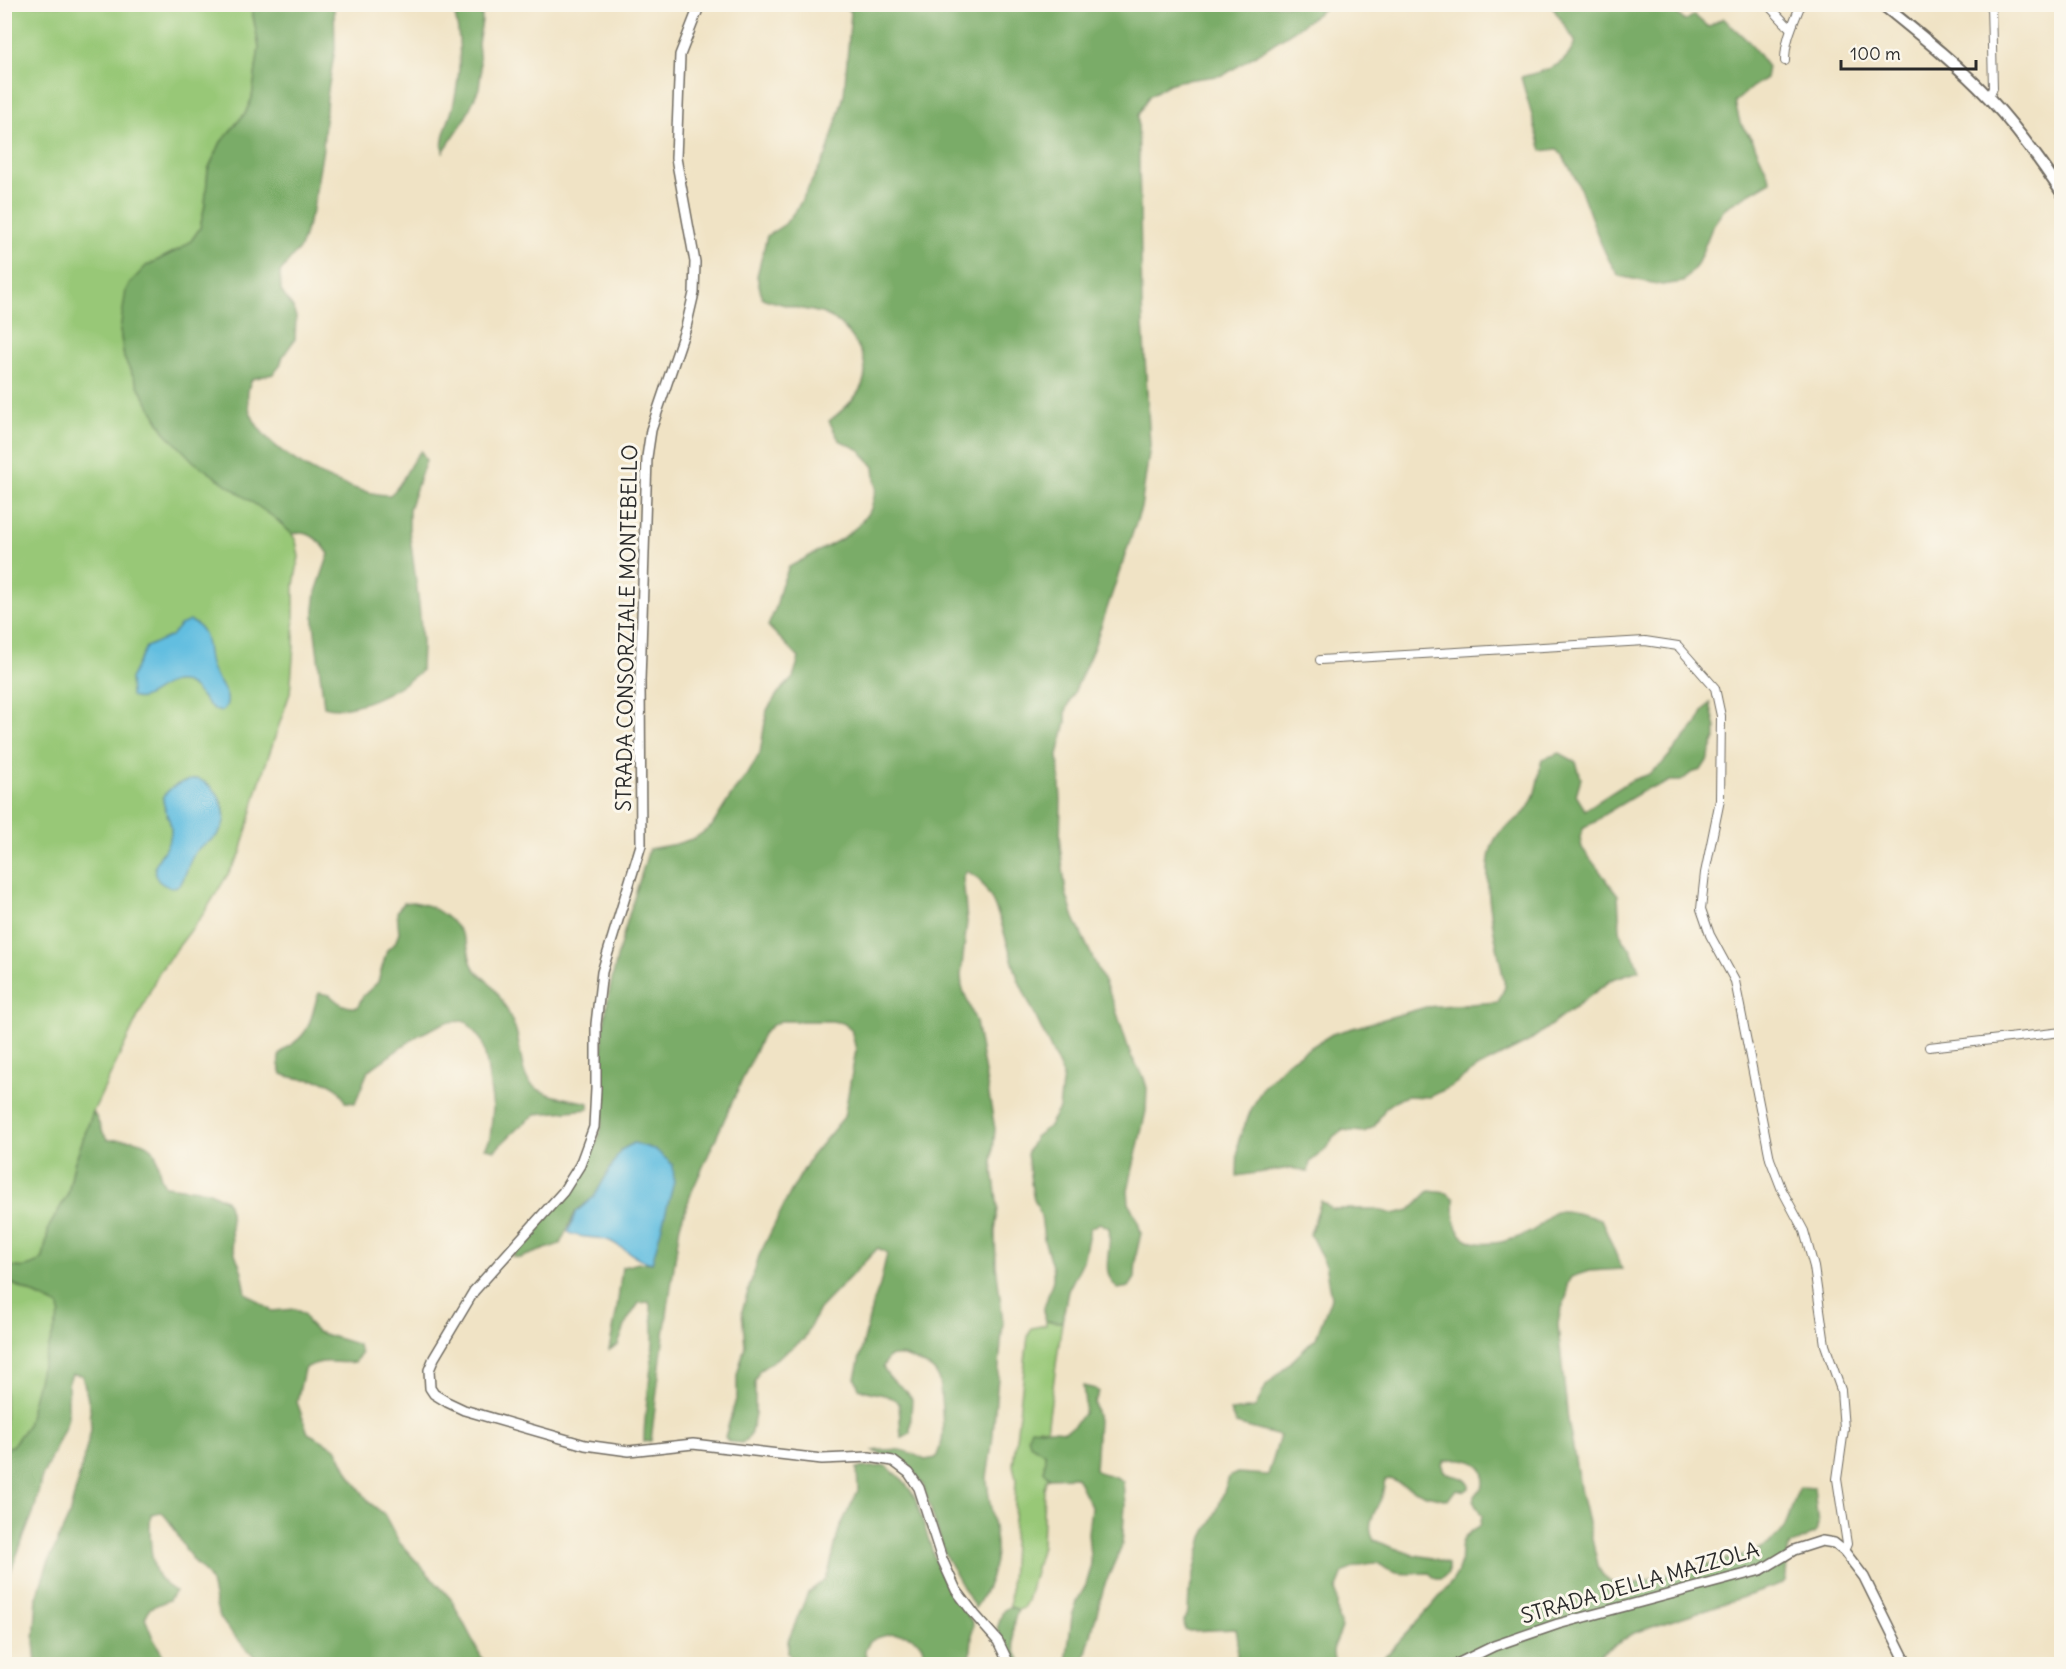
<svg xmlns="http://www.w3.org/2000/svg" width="2066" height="1669" font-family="Delius,sans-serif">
<rect width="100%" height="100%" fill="#fbf7ec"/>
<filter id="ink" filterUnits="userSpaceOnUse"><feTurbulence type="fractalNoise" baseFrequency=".0167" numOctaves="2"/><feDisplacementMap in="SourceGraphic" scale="12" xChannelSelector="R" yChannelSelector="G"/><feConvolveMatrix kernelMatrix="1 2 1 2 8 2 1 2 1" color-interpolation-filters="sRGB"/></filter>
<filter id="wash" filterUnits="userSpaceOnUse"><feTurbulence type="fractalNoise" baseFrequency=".008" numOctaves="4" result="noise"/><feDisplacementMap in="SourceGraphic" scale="24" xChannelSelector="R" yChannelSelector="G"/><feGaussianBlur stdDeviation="1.35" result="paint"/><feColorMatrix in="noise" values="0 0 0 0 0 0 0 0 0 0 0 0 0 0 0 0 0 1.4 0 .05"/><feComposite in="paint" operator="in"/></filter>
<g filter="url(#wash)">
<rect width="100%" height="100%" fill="#f0e3c5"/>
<!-- green -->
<g fill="#98c877" stroke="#627a51" stroke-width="1.5">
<path d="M4,5H251L259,47L252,98L246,112L221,142L208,169L205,205L200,228L191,241L180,249L146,266L120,330L124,358L142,393L292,534L296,541L299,557L294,585V646L290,693L258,787L241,853L204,913L159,972L93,1112L74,1164L68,1194L49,1227L43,1258C31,1269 19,1270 4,1264Z"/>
<polygon points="4,1280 59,1306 60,1313 27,1426 13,1445 5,1450"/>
<polygon points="1046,1321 1062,1322 1047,1430 1039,1427 1030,1444 1045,1454 1044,1471 1049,1478 1046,1480 1044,1489 1042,1546 1027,1601 1023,1608 1018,1610 1010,1606 1016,1479 1013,1465 1028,1336 1032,1328 1046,1325"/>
</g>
<!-- forest -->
<g fill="#7aac68" stroke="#526c4a" stroke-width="1.5">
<path d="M251,5H334L335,49L327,96L323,148L313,209L300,248L280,272L281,291L293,308L296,317L295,339L283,356L280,366L273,374L252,379C223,438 345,495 390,495C405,483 407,464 421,451L426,460L409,509V530L419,604L422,642L421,671C399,689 354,715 324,706L314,624V609L316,592L329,554C320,540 309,530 292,534L276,519L194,462L164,431L142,393L124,358L120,330L126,290L130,283L146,266L180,249L191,241L200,228L205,205L208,170L221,142L246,112L252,98L259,47Z"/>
<path d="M452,5H481L482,21L478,43L481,73L479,88L464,121L443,152C440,135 449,123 453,107C461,73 463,38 452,5Z"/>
<path d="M840,5H1329L1295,30L1224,75L1179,81L1169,84L1149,96L1138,115L1142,304L1150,446L1141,508L1094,647L1066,711V722L1058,755L1061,800L1060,846L1066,893L1074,918L1113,1001L1131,1056L1144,1078L1147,1088L1146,1111L1128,1190L1129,1203L1138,1222L1141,1233L1136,1255L1135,1278L1129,1287L1118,1289C1098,1271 1113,1251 1109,1228L1100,1223L1090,1228L1083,1261L1068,1291L1062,1322L1046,1321L1043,1311L1053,1280V1270L1044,1239L1041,1216L1033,1196L1027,1154L1035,1137L1048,1127L1059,1109L1063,1075L1018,979L1000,919L991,898L979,879L967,871L963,877L967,922L961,975L962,987L976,1022L995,1129L992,1162L998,1208L995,1232L996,1265L1003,1322L992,1444L987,1478C988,1502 995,1522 996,1545C997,1565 987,1592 975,1608L946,1557L923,1485L912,1468L896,1459L872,1451C897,1448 903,1448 925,1460L936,1458C938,1452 941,1446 942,1440C944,1431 941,1383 937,1375C932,1366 926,1366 918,1362C906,1356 903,1354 888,1357L883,1367L889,1377L906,1391L912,1399L910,1433L901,1438L899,1403C885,1391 875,1396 859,1388L855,1378L872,1306L880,1285L887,1253L878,1248L819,1309L804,1339L759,1371L755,1381V1415L750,1436L742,1443L729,1442L725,1437L737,1396V1375L745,1346L742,1311L759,1256L790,1193L811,1157L844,1117L856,1050L851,1029L843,1023L832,1021H780L771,1026L763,1034L692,1191L680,1225L662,1349L651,1441L644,1442C643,1403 661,1337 649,1302L639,1303L627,1321L618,1345L609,1350L617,1309L622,1267C633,1265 641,1261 652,1263L656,1150L634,1143L621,1150L594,1197L576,1211L560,1244L520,1258L512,1257C542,1220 580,1184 598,1139C608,1114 600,1063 603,1035C609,971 631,910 649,849L676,844L695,838L712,826L734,791L748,774L760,753L767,710L778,693L793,678L799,658L768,626L776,607L781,586L789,567L843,538L859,525L871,509L876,489L874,467L860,450L839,440L829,421C861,397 879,374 852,337C844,327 837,319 824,314C816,311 806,310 797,308C785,305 773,302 762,298L757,276L767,236L785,224L798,207L827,153L844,95L851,12Z"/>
<path d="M1551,5H1668L1685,21L1694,15L1708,27L1723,18L1750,43L1768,67L1766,78L1752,87L1735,102L1740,123L1753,141L1771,181L1726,207L1713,225L1697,265L1683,282L1662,285L1619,276C1591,238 1588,186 1557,149L1542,151L1521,77C1543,71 1569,67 1575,41Z"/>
<path d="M1710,703L1716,728L1715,739L1707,761L1701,770L1691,773L1681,781H1670L1660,786L1648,788L1603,815L1595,822L1584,827L1580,837L1582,848L1618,895L1620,930L1623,941L1631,949L1639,970L1613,979L1528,1042L1479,1067L1450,1087L1429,1097L1407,1096L1396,1100L1386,1107L1374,1127L1364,1132L1342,1130L1333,1137L1328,1147L1310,1162L1308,1172L1291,1168L1237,1176L1238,1142L1251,1110L1263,1087L1287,1062L1332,1034L1426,1007L1498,1002L1505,987C1499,950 1474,865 1498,835C1505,825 1518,821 1526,811C1537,797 1538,776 1542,759L1560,753L1576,762L1581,778L1576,795L1585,810L1630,781L1647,775L1661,765L1696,725L1704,710Z"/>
<path d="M413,902C434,904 458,922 466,942C470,950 468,960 474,968C477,974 483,976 487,981C499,992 509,1013 515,1028C521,1043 520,1070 529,1082C543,1098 571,1098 589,1103V1109L536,1114L519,1127L495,1150L485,1148L490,1139L493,1108L487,1064L482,1041L466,1021L446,1022L419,1035L368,1071L355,1103L345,1102C335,1070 304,1085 282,1074C270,1046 293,1050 304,1033C313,1021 313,1006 319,993L330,995C339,1004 345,1008 358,1007L362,997L378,982L387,950L395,943L399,933L397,912L403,903Z"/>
<path d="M93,1112C100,1122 100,1131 108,1140C125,1139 152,1137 157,1159C159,1169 159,1177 165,1186L208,1191L227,1201L230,1212L232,1245L242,1272L246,1293L272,1311L295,1309L304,1314L309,1324L317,1332L357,1344L361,1353L355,1362C335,1365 324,1356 304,1369L297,1402L308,1433L336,1448L351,1477L370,1503L384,1514L399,1542L451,1599L485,1664H261C249,1649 227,1632 219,1615C215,1605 214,1594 211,1583C208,1573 198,1567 192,1558C179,1543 176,1525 161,1512L151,1514C149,1530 150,1566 160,1579C164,1584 169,1587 175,1591L169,1600L150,1608L145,1618L153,1638L168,1664H36L34,1642L37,1597L47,1565L69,1516L91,1430L90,1407L82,1375L72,1374L68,1384V1417L65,1427L41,1479L35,1508L5,1586V1450L13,1445L27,1426L40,1372L60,1313L59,1306L5,1280V1264C19,1270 31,1269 43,1258L49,1227L68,1194L74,1164Z"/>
<path d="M1429,1191L1447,1193L1454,1199C1455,1207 1453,1219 1456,1226C1467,1256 1519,1241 1538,1227C1545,1221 1550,1212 1560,1211C1570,1210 1590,1217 1601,1219L1622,1269L1589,1271L1571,1277L1567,1285V1295L1560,1313L1558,1324L1559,1337L1568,1420L1581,1493L1599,1569C1610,1588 1618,1586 1637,1583L1750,1553C1792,1537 1783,1522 1800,1487L1814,1488L1818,1524L1816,1533L1790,1545C1785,1557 1788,1569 1785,1581L1777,1586L1634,1633L1602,1653L1599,1664H1379C1403,1635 1431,1610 1453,1580C1471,1555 1447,1543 1480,1526L1482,1516L1473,1500C1475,1494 1481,1491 1483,1484C1490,1460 1461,1456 1444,1461L1442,1465L1443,1470C1450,1479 1462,1473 1469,1484V1488L1465,1491L1456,1489L1448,1500L1426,1495L1390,1479L1385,1480C1383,1486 1384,1494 1381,1499C1375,1511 1365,1526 1374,1540C1386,1545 1399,1550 1411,1554C1424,1557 1435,1557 1448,1564V1573L1441,1579H1436L1429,1573C1409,1573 1394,1578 1379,1563C1365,1562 1355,1567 1343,1573L1336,1590L1338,1619L1342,1627C1338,1641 1328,1650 1336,1664H1236L1238,1640L1236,1629L1189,1631L1185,1629L1184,1620L1188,1612L1189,1593L1203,1537L1218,1508L1229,1477L1237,1473L1268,1475L1280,1436L1236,1424L1230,1411L1255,1408L1266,1386L1316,1338L1331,1298L1325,1264L1310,1234L1321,1201L1332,1209H1376L1393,1214L1410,1210Z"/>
<path d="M1083,1386L1096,1389L1099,1392L1094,1403L1098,1420L1095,1470C1103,1476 1115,1473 1123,1482L1125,1505L1122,1545L1104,1587L1083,1664H1066L1072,1616L1078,1599L1086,1585L1091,1568L1088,1533L1091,1507L1076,1477L1049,1478L1044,1471L1045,1454L1030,1444L1028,1436L1031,1428L1065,1431L1073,1427L1084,1413L1085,1405Z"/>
<path d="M886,1466L903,1480L915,1497L937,1566L953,1595L973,1623L970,1664H927C925,1659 924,1650 921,1645C910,1628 884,1634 870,1641L865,1651L867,1664H799L793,1661L788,1652V1641L808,1593L824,1580L829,1571L839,1529L858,1491L857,1468Z"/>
<path d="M1010,1606L1018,1610C1010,1628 1011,1648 1023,1664H1014L997,1629L1003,1611Z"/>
</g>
<!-- water -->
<g fill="#62bee0" stroke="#467486" stroke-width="1.5">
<path d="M190,621C213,630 204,653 212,670C218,683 237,699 221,712C203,708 200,684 181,682C161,679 145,707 131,696L130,679L146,647L171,636L180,625Z"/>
<path d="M198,779C219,787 232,814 219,833C213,842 203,843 196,851C188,860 187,875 180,885C168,891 152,881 155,867C158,855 170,847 171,833C173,820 162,810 163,797C170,786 184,780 198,779Z"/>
<path d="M634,1143L656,1150L673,1165L674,1182L652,1263C636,1260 624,1248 610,1241C596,1235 580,1240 568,1232L577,1211L594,1197L621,1150Z"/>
</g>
</g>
<g filter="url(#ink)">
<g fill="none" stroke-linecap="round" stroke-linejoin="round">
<!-- minor casing -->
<g stroke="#706b61" stroke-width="10">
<g id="minor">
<polyline points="1767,4 1790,28"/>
<path d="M1785,61C1785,40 1793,24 1801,4"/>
<polyline points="1989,98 1993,88 1991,4"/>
<polyline points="1320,660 1645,641 1678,646 1715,688 1721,716 1720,800 1705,873 1701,909 1710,935 1735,981 1770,1159 1782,1190 1804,1231 1814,1267 1825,1345 1841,1390 1844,1429 1837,1479 1847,1544 1844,1551"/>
<polyline points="1929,1047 2062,1032"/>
</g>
</g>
<!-- tertiary casing -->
<g stroke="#706b61" stroke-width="12">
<g id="tertiary">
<polyline points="700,4 680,55 676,158 695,262 694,293 686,327 651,430 647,457 640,681 641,845 602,972 596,1024 596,1089 594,1127 580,1165 563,1192 474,1291 434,1358 429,1370 430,1388 434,1394 447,1402 464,1410 585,1445 629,1451 693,1444 822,1459 869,1457 893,1461 909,1473 919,1488 942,1559 956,1590 975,1615 998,1641 1009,1664"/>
<polyline points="1457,1664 1494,1646 1558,1624 1761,1570 1794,1550 1822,1541 1834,1543 1844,1551 1864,1577 1907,1664"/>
</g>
</g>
<!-- secondary casing -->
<g stroke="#706b61" stroke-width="14">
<path id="secondary" d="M1882,4C1919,34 1957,64 1989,98C2016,127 2040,160 2062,193"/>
</g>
<!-- minor -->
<use href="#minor" stroke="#fff" stroke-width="8"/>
<!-- tertiary -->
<use href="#tertiary" stroke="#fff" stroke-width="9"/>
<!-- secondary -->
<use href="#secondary" stroke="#fff" stroke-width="10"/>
</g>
</g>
<g text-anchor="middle" stroke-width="6" stroke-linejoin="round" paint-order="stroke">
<!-- street labels -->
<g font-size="21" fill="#2b2b2b" stroke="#fbf7ec">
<text transform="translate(627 628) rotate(-89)" y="7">STRADA CONSORZIALE MONTEBELLO</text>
<text transform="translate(1640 1583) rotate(-16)" y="7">STRADA DELLA MAZZOLA</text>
</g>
</g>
<!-- margin -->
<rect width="2066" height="1669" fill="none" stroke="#fbf7ec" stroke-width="24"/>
<!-- scale -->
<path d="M1841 60v9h135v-9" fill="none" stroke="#2b2b2b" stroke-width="3"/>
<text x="1850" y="60" font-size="18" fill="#2b2b2b" stroke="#fbf7ec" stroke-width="4.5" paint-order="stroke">100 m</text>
</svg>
